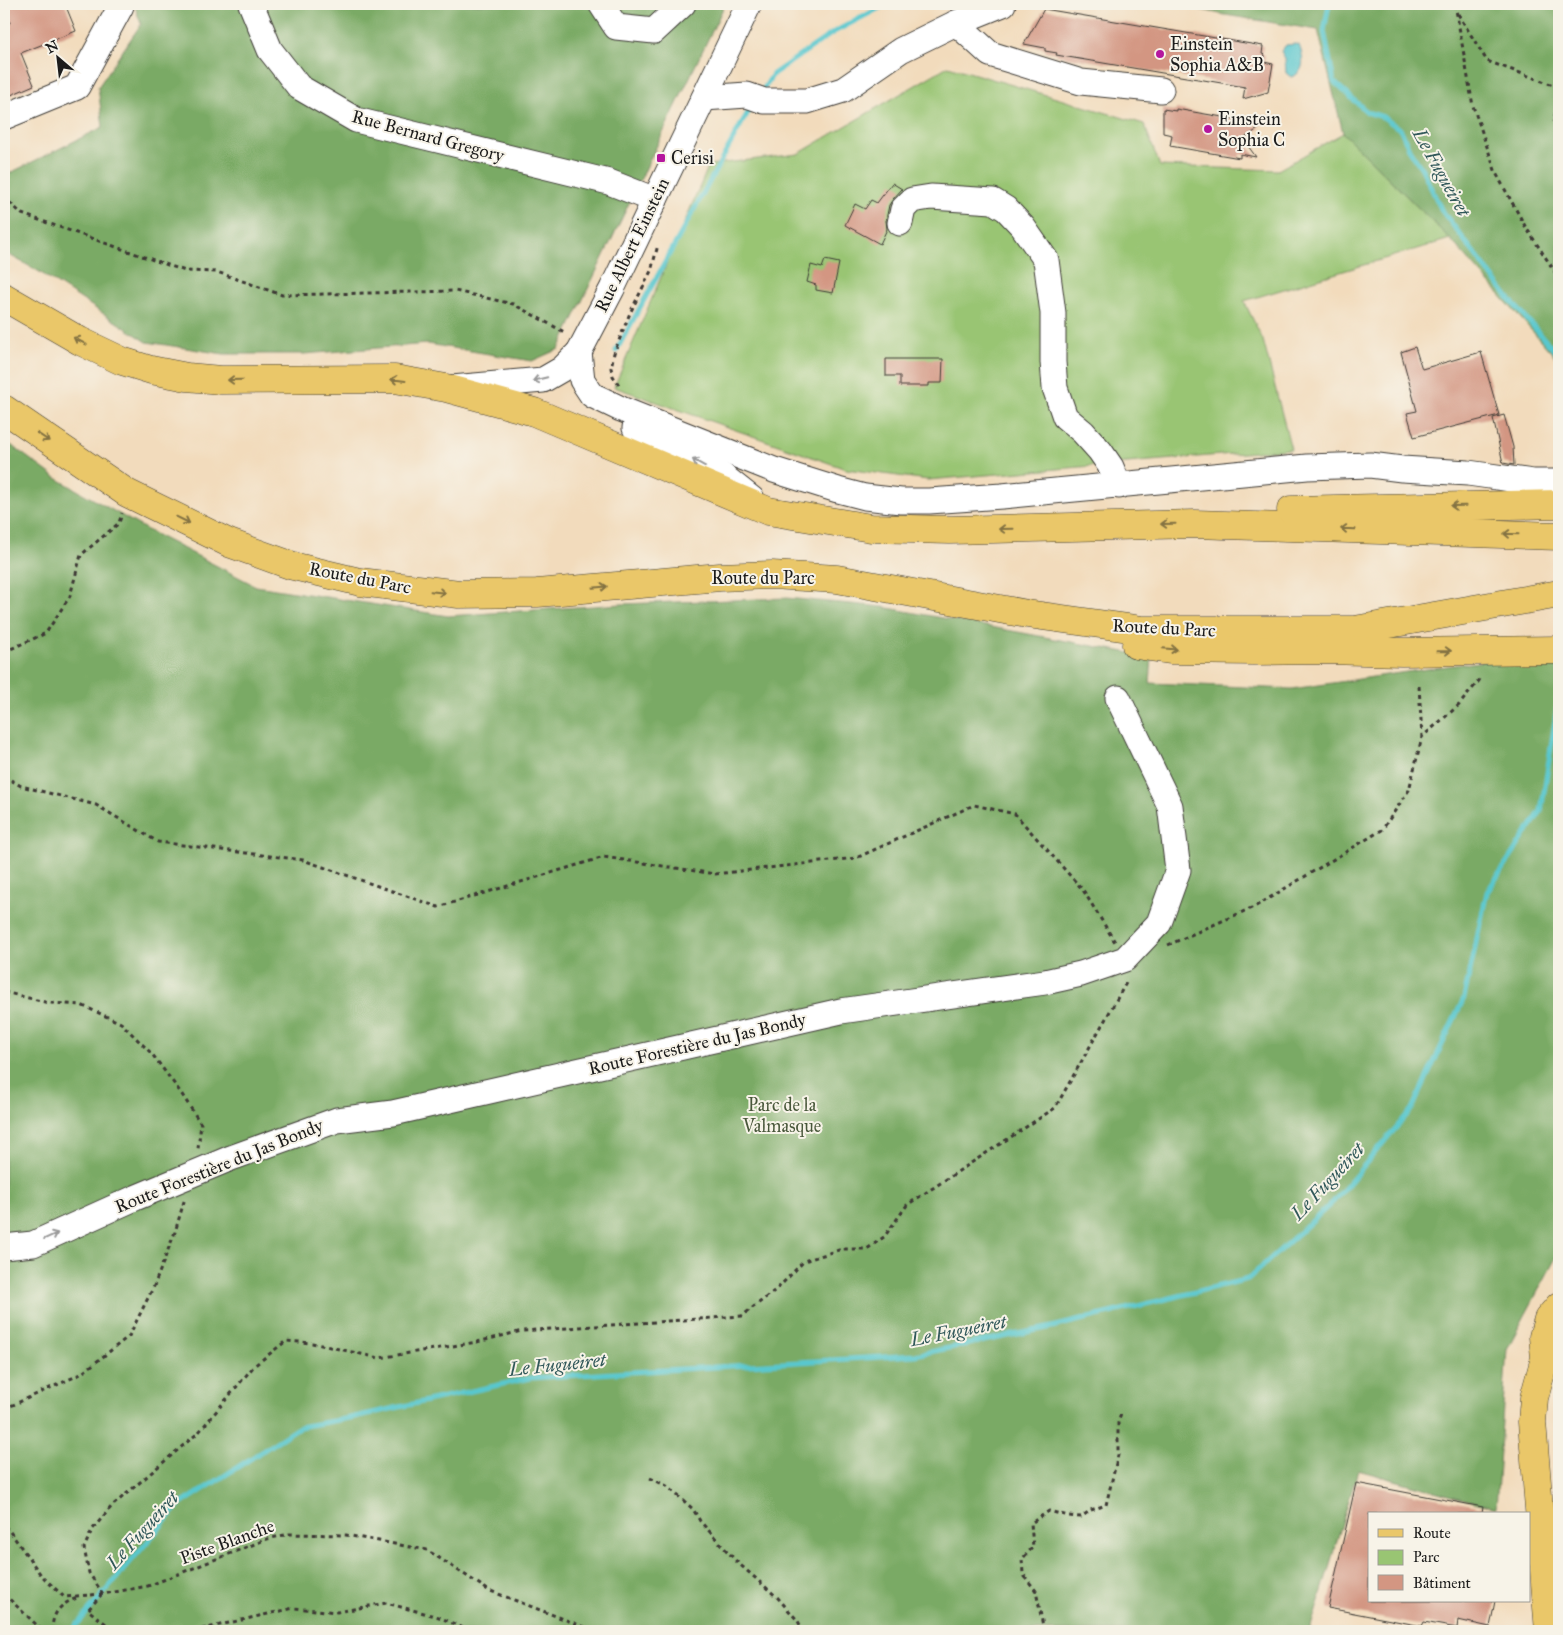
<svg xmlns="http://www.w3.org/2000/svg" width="1563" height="1635" font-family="'IM FELL Great Primer',serif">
<rect width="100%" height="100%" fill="#f7f3e8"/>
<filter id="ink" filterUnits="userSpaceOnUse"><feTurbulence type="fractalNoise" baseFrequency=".02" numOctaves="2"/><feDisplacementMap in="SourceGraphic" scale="10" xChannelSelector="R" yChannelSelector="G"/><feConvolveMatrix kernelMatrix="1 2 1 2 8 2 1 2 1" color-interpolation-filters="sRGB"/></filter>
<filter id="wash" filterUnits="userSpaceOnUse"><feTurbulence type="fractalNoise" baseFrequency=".0096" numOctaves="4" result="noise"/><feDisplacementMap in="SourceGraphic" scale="20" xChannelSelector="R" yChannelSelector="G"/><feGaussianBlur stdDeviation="1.12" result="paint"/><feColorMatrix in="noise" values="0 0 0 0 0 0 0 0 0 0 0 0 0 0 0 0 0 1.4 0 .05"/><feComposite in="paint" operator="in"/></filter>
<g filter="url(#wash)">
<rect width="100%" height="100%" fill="#f2dbbc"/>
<!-- green -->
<polygon fill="#99c573" stroke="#5a7048" points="948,66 1144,124 1160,166 1278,170 1343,133 1450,239 1244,301 1263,340 1291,449 928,480 846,469 614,387 709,165 798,154"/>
<!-- forest -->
<g fill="#7aaa65" stroke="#4b6340">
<polygon points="134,4 725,4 559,349 532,361 428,344 304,354 224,354 147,342 38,271 4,252 4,171 8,174 103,127 98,87 141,24"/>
<polygon points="1174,4 1559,4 1559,361 1450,239 1343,133 1318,30 1225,15"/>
<polygon points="4,440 56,478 149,531 256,586 448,616 622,604 786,598 883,607 1152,657 1150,683 1292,689 1447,666 1559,652 1559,1252 1507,1349 1496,1508 1358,1470 1310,1631 4,1631"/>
</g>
<!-- water -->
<path fill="#59c7ce" stroke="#3a7275" d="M1295,44L1299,45C1304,57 1306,73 1291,77L1286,73L1285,59L1281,51L1286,45Z"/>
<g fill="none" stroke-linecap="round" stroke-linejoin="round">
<!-- stream -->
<g stroke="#59c7ce" stroke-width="5">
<polyline points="1329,4 1324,31 1334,82 1367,112 1383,117 1401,130 1409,149 1422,169 1442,211 1511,301 1559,356"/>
<polyline points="761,93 773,74 834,32 887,4"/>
<polyline points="616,351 743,121 753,104"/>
<polyline points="74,1631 75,1627 178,1506 299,1427 350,1418 530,1378 915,1355 1052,1327 1248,1279 1333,1202 1412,1109 1464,998 1487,892 1541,811 1559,696"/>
</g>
</g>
<g id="blocks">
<!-- building -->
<g fill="#d39682">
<polygon points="4,4 65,4 76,31 21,53 34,85 4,98 4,25 10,23"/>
<polygon points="1044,9 1263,46 1262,54 1265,55 1264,62 1273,64 1268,92 1243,99 1245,87 1056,55 1057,53 1045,51 1045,48 1024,44"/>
<polygon points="1163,109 1176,111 1176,109 1246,121 1245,124 1261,127 1243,139 1256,157 1240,154 1240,158 1170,146 1172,135 1163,133"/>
<polygon points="892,183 902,189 893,199 889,205 886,220 887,229 880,244 845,225 855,204 865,209 871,200 877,203"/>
<polygon points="825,260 839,263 833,293 816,290 816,285 807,282 811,265 822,268"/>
<polygon points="1415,347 1422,369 1481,352 1499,415 1414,437 1407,413 1417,411 1401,352"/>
<polygon points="886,359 943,359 942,383 929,383 929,386 900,386 900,376 886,376"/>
<polygon points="1504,415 1513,447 1514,465 1503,463 1493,418"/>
<polygon points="1356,1483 1483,1507 1482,1514 1369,1514 1369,1601 1495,1601 1490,1627 1458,1620 1457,1628 1424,1622 1422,1626 1328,1608"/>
</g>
</g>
</g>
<g filter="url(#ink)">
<use href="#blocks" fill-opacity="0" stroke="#3c3934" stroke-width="1"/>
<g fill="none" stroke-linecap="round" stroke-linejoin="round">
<!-- minor casing -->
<g stroke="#3c3934" stroke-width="27">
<g id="minor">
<polyline points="251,4 270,50 299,87 356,120 609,182 655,200"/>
<polyline points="601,4 616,27 654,31 683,4"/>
<polyline points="956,23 990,54 1081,82 1161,90"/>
<polyline points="704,98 747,95 764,101 807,101 843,90 901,50 956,23 1003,4"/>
<polyline points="4,117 77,87 121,6 121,4"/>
<polyline points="900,223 903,209 912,200 931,197 993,201 1006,209 1023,227 1046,260 1053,313 1053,362 1055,388 1065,417 1083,432 1100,451 1111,467 1119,486"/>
<polyline points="579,352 582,380 592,395 621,409 774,470 838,490 865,497 901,501 929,501 1002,496 1307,467 1370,465 1402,469 1468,473 1533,482 1559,482"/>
<polyline points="575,366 579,352 612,289 749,4"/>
<polyline points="452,388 543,380 562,369 579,352"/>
<polyline points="635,428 723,476 752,499"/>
<polyline points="4,1247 33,1244 135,1198 231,1158 337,1120 393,1113 841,1011 1045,982 1081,974 1125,959 1159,923 1178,870 1170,806 1118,698"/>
</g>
</g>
<!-- major casing -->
<g stroke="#3c3934" stroke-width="29">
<g id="major">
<polyline points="4,297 80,341 122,361 151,370 187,377 221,380 395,379 446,388 534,412 768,511 871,528 950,530 1195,524 1559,536"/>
<polyline points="4,409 127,493 229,543 293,566 360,582 459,594 537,593 720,577 772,575 837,579 1027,614 1143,630 1355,630 1559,594"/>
<polyline points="1291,510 1559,504"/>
<polyline points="1136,645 1170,650 1253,651 1326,650 1402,652 1559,650"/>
<polyline points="1549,1631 1532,1422 1534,1398 1545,1358 1543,1337 1548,1319 1559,1306"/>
</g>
</g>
<!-- path -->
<g stroke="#3c3934" stroke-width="3" stroke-dasharray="4 4" stroke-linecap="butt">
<polyline points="1455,4 1473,106 1496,173 1525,226 1559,278"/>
<polyline points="1458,14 1487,61 1559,87"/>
<polyline points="1559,97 1554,120 1559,145"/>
<polyline points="4,197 22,214 185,271 217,272 282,295 455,291 513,304 566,333"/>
<polyline points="619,385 613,376 611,368 614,353 630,313 651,271 658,245"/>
<polyline points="4,652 46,633 70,596 81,555 119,523 122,513"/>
<polyline points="1419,686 1422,737"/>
<polyline points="4,776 21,786 96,805 158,842 303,860 438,907 604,857 715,874 856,858 974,805 1015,814 1083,890 1115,942"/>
<polyline points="1168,945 1256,906 1382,830 1409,790 1422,737 1459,705 1482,677"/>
<polyline points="4,992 49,1003 81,1005 121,1023 152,1054 181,1093 201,1124 198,1149"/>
<polyline points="4,1409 81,1374 129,1336 154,1286 175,1232 185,1198"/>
<polyline points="650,1478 667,1486 693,1509 700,1521 737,1562 778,1598 798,1621 803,1631"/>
<polyline points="4,1527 8,1529 41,1575 64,1597 103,1594 148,1586 267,1539 289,1534 346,1535 427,1550 488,1590 595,1631"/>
<polyline points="4,1594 43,1631"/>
<polyline points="102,1594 88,1610 115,1631"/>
<polyline points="103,1594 89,1573 84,1548 92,1530 112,1506 199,1432 254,1366 286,1341 312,1343 379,1358 477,1342 522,1331 742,1316 778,1288 804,1261 842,1249 867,1249 884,1237 907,1205 1055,1108 1126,983 1126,980"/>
<path d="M52,1631C52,1613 60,1604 77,1598"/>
<polyline points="194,1631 294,1608 337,1612 386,1603 439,1617 470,1631"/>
<polyline points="1044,1631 1036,1591 1023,1574 1022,1559 1033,1547 1031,1523 1049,1511 1068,1516 1081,1517 1091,1510 1106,1505 1118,1455 1118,1423 1122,1411"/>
</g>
<!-- minor -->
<use href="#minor" stroke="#fff" stroke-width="25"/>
<!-- major -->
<use href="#major" stroke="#eac769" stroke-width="28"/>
</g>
<!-- one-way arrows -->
<defs><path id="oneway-shaft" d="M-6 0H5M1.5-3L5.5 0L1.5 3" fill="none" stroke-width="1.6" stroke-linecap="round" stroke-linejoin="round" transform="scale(1.25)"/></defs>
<g stroke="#837242">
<use href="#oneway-shaft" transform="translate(80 341) rotate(-152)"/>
<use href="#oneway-shaft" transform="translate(235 380) rotate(179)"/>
<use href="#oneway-shaft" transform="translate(398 380) rotate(-173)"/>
<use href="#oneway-shaft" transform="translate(43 437) rotate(34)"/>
<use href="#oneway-shaft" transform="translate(1458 506) rotate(179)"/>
<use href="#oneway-shaft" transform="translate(183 520) rotate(26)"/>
<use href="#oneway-shaft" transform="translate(1168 524) rotate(179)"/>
<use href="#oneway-shaft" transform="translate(1006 529) rotate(179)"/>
<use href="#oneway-shaft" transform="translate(1348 529) rotate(-178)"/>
<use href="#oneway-shaft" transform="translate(1511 534) rotate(-178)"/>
<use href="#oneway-shaft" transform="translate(600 587) rotate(-5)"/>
<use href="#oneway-shaft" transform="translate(438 592) rotate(6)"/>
<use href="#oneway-shaft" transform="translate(1170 649) rotate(5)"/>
<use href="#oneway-shaft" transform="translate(1444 651) rotate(-1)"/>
</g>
<g stroke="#999">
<use href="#oneway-shaft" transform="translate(540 379) rotate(166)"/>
<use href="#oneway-shaft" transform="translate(699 463) rotate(-151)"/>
<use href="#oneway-shaft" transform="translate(51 1236) rotate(-24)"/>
</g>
</g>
<!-- markers -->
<g fill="#b5179e" stroke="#f7f3e8" stroke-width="2">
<circle cx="1160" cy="54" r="5"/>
<circle cx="1208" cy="129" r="5"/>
<rect x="656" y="153" width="10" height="10" rx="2.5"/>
</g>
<g text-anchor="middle" stroke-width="4" stroke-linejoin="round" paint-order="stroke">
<!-- poi labels -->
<g font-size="18" fill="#1c1c1c" stroke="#f7f3e8" text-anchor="start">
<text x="1170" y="50">Einstein<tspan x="1170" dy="21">Sophia A&amp;B</tspan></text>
<text x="1218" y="125">Einstein<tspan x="1218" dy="21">Sophia C</tspan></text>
<text x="671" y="164">Cerisi</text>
</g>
<!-- street labels -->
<g font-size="18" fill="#1c1c1c" stroke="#f7f3e8">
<text transform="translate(428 136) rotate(15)" y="6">Rue Bernard Gregory</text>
<text transform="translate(632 245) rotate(-64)" y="6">Rue Albert Einstein</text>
<text transform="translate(360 578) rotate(11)" y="6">Route du Parc</text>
<text x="763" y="584">Route du Parc</text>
<text transform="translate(1164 628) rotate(3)" y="6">Route du Parc</text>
<text transform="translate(697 1044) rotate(-13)" y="6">Route Forestière du Jas Bondy</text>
<text transform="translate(219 1166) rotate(-22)" y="6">Route Forestière du Jas Bondy</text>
<text transform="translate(227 1542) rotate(-20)" y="6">Piste Blanche</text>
</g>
<!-- park labels -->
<g font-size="18" fill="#48573a" stroke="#f7f3e8">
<text x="782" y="1111">Parc de la<tspan x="782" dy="21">Valmasque</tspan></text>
</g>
<!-- water labels -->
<g font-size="19" font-style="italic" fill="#31585a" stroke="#f7f3e8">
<text transform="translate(1442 172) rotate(61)" y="7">Le Fugueiret</text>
<text transform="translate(1327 1181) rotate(-47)" y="7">Le Fugueiret</text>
<text transform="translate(958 1330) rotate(-11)" y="7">Le Fugueiret</text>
<text transform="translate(557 1364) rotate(-6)" y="7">Le Fugueiret</text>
<text transform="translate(142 1530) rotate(-48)" y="7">Le Fugueiret</text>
</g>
</g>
<!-- margin -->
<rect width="1563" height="1635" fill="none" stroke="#f7f3e8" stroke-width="20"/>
<!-- legend -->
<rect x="1368" y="1512" width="162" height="90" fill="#f7f3e8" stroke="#9f9d96"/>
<rect x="1378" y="1529" width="25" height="8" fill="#eac769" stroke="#9f9d96"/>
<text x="1413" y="1538" font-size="15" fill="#1c1c1c">Route</text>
<rect x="1378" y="1550" width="25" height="15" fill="#99c573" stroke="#9f9d96"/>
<text x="1413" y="1562" font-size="15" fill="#1c1c1c">Parc</text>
<rect x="1378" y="1575" width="25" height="15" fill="#d39682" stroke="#9f9d96"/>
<text x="1413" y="1588" font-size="15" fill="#1c1c1c">Bâtiment</text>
<!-- north arrow -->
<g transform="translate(58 58) rotate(332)" stroke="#f7f3e8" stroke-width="4" paint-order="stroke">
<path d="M0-4L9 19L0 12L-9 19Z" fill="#1c1c1c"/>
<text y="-8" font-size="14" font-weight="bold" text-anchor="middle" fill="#1c1c1c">N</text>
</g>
</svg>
